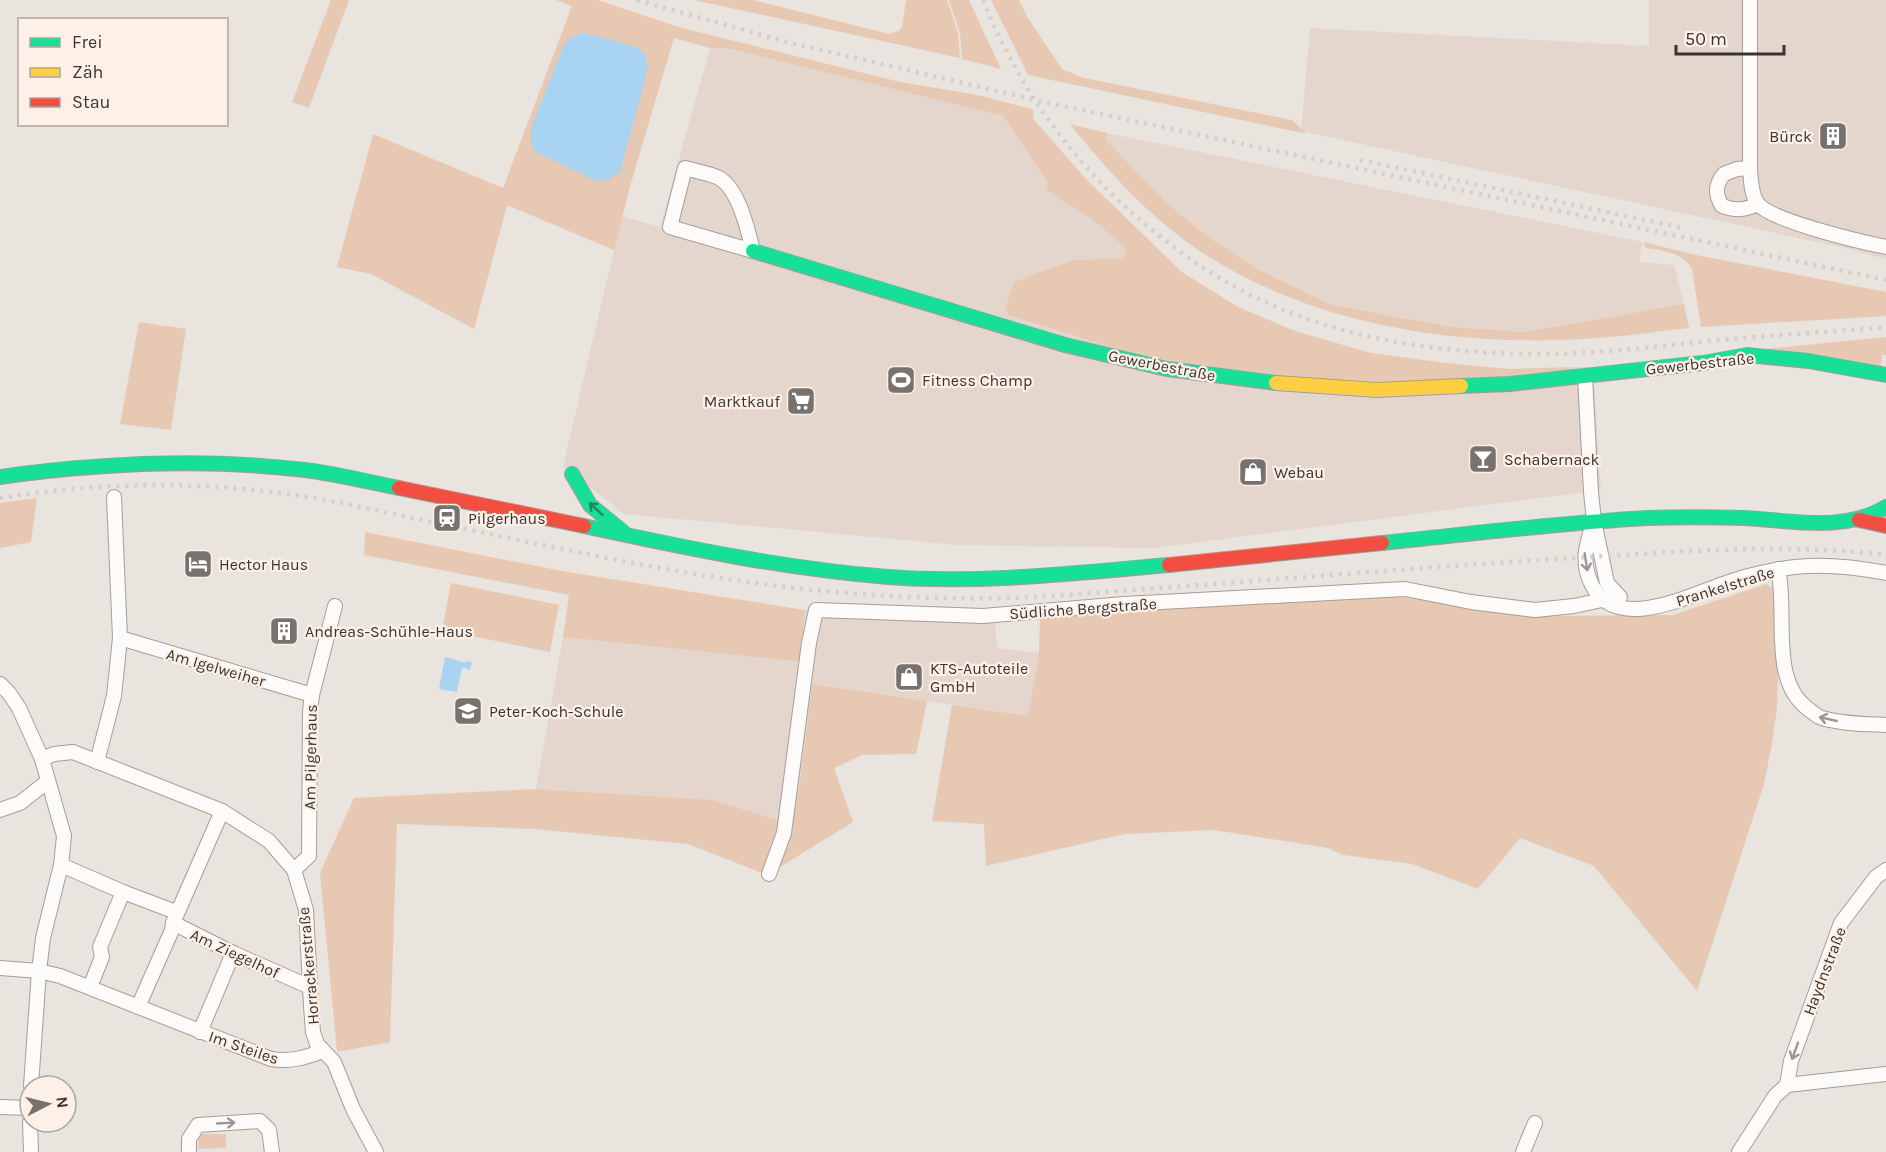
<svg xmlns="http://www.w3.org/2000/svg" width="1886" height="1152" font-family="Karla,sans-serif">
<rect width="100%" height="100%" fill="#eae4df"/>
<!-- commercial -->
<g fill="#e4d6cd">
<polygon points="1649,0 1886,0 1886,259 1840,247 1301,131 1310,28 1649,46"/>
<polygon points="710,48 726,48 1003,116 1048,183 1126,248 1123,258 1073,260 1005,308 1010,315 1113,348 1569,373 1571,367 1593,367 1601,490 1154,548 957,545 624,514 563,466 622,216 660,227"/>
<polygon points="1107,133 1643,242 1639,262 1674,265 1684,304 1524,332 1451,327 1329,304 1256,268 1208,237 1167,203 1134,169 1105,139"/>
<polygon points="804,610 995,620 997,648 1039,653 1028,716 812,684 801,776 792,825 714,800 536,789 563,637 802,662"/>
</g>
<!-- green -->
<g fill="#e6c8b3">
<polygon points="331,0 349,0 309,108 292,102"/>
<polygon points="556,0 598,0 682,28 900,82 978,95 1028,108 1033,110 1034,120 1087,180 1182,272 1238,307 1295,331 1371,353 1446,363 1509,369 1571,367 1570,373 1445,384 1288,378 1179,363 1113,348 1009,315 1005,308 1014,282 1073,260 1123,258 1126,248 1089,217 1046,190 1048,183 1003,116 726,48 710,48 674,38 631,183 614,250 507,205 474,329 371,274 337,267 373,134 503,188 572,6"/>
<polygon points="694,0 753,0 889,34 899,31 902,27 906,0 947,0 958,33 960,58"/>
<polygon points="949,0 969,0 1001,69 962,59 960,33"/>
<polygon points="991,0 1019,0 1028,18 1062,69 1084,78 1292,120 1307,134 1028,75"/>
<path d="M1070,124L1107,133L1105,139L1167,203L1208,237L1256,268L1329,304L1451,327L1524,332L1684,304L1689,328C1659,331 1629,336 1599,338C1466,348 1320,328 1206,255C1153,221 1109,173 1070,124Z"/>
<path d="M1643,242L1696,255L1886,292V316L1701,327L1692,269C1683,252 1663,251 1646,248Z"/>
<polygon points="139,322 186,329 171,430 120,424"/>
<polygon points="1886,337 1886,355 1882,355 1881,367 1746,351"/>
<polygon points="37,498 31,542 0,548 0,503"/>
<polygon points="365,532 562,571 804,610 803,662 563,637 569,595 364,555"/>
<polygon points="451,583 559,605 550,652 442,630"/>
<polygon points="1766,584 1780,594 1779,654 1777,708 1772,744 1764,784 1697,991 1594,866 1520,838 1478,889 1412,864 1343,855 1328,848 1214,830 1125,834 986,866 984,824 932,821 952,705 1028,716 1039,653 1040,613 1386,595 1543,616 1673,615"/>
<polygon points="812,684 927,701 916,754 863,755 834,768 853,822 767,875 688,844 534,829 397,824 390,1042 337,1052 320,873 354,798 536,789 714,800 792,825 801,776"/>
<polygon points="199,1134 226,1134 226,1148 198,1149"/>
</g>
<!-- water -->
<g fill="#a8d4f2">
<polygon points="583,33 635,47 645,54 648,68 620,172 609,180 596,181 535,152 531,143 531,128 564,45 571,38"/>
<polygon points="445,657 466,663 466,661 472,662 470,670 462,667 457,692 439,689"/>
</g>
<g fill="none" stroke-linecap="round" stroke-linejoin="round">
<!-- street casing -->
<g stroke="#a39e9b" stroke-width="16">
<g id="street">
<path d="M1750,0V168C1751,180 1751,195 1758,204C1772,221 1861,242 1886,247"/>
<path d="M685,168C695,171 707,173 717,177C738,186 748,230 753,251L670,227Z"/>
<path d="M1750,168L1737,169L1724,174C1715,185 1715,194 1722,206C1736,211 1745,210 1758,204"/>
<polyline points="1585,376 1591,492 1594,521 1607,583 1620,597"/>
<path d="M1594,521C1586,545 1580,563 1593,587C1618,632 1688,596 1723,584C1740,578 1759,573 1776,570C1812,562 1851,566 1886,573"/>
<path d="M1778,569C1788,612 1769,679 1807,708C1812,712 1817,717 1822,718C1843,724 1865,724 1886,725"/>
<polyline points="120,638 312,695"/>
<polyline points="0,684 9,693 19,708 42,759 64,836 61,865 43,938 39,971 31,1086"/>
<polyline points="42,759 54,754 73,752 222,811 269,841 294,870 306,910 311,1006 313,1032 317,1044 334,1062 353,1109 376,1152"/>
<polyline points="97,762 114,696 120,638 114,497"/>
<polyline points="0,810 20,803 48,781"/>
<polyline points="222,811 173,923 233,953 310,987"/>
<polyline points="61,865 123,892 176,912"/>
<polyline points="294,870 309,856 310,711 312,695 335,606"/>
<polyline points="769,874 784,833 809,643 816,610 983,616 1124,604 1405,589 1471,602 1535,610 1574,606 1602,600 1614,592"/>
<path d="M0,968L39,971L60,976L271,1059C291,1062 304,1058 323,1051"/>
<polyline points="90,987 102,957 100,947 123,892"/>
<polyline points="138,1007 172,930 173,923"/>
<polyline points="200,1032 233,953"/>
<polyline points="1787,1085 1791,1061 1841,923 1876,877 1886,870"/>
<polyline points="1787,1085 1886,1074"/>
<polyline points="0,1107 30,1108"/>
<polyline points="30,1122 31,1152"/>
<polyline points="189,1152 189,1139 198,1125 260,1121 269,1130 272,1152"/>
<polyline points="1523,1152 1535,1123"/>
<polyline points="1739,1152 1775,1096 1787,1085"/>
</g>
</g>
<!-- fast casing -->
<g stroke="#a39e9b" stroke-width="16">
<g id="fast">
<polyline points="753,251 1065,345 1167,369 1276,383"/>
<polyline points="1461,386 1510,384 1703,363 1747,355 1808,361 1886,375"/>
<polyline points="572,474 590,505 623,532"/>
<path d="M0,477C101,463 203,458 305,470C337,474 368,482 399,488"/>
<path d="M584,526C685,548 786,569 888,577C982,584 1077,573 1169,565"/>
<path d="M1382,543C1471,534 1558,523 1647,518C1679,517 1711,517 1743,518C1790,520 1844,533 1886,507"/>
</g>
</g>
<!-- slow casing -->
<g stroke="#a39e9b" stroke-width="16">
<polyline id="slow" points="1276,383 1377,390 1461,386"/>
</g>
<!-- jam casing -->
<g stroke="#a39e9b" stroke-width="16">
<g id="jam">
<polyline points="399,488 584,526"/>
<polyline points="1859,520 1886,526"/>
<polyline points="1169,565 1382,543"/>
</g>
</g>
<!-- street -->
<use href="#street" stroke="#fcfbfa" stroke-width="14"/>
<!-- fast -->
<use href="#fast" stroke="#16e098" stroke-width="14"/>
<!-- slow -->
<use href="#slow" stroke="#ffcf43" stroke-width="14"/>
<!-- jam -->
<use href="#jam" stroke="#f24e42" stroke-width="14"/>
<!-- rail -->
<g stroke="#d1d0ce" stroke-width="4.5" stroke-dasharray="3 6" stroke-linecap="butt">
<polyline points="637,0 787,42 1044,102 1886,280"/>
<path d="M983,0C1018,88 1076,168 1150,228C1173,247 1197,265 1223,280C1319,337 1433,354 1543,354C1598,354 1653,347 1707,341C1766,336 1826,332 1886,327"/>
<polyline points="1360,160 1683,228"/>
<path d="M0,498C87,484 175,481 262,491C313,496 362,507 412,518C488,533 563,550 639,564C770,589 903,603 1036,597C1210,585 1383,570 1556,559C1666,553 1776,542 1886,555"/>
</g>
</g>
<!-- one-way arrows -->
<defs><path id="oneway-shaft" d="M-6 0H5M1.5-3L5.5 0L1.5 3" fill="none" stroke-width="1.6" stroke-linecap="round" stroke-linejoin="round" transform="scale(1.5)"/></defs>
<use stroke="#29815f" href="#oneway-shaft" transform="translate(596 509) rotate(-138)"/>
<g stroke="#9a9896">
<use href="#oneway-shaft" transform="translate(1586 562) rotate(81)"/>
<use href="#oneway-shaft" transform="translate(1828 719) rotate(-167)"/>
<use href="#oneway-shaft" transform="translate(1795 1051) rotate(110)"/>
<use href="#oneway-shaft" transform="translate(226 1123) rotate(-3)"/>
</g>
<!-- icons -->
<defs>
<g id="building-square" transform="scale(1.5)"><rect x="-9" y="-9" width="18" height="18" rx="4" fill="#77726e" stroke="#fdf0e7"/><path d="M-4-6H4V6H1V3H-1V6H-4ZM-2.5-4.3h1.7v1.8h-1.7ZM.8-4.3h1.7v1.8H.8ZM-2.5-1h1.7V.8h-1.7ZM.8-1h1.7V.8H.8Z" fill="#fff"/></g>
<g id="stadium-square" transform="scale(1.5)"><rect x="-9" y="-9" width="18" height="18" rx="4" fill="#77726e" stroke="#fdf0e7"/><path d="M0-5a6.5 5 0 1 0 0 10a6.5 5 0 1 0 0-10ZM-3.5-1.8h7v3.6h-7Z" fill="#fff"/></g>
<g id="supermarket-square" transform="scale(1.5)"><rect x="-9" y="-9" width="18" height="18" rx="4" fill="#77726e" stroke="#fdf0e7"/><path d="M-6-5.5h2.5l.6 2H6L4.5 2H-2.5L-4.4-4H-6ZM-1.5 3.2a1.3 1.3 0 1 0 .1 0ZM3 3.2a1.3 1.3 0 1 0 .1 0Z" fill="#fff"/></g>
<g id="bar-square" transform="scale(1.5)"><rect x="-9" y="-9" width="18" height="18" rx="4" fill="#77726e" stroke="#fdf0e7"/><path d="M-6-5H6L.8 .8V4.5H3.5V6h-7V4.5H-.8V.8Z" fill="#fff"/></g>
<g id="shop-square" transform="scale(1.5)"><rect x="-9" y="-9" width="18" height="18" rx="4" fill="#77726e" stroke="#fdf0e7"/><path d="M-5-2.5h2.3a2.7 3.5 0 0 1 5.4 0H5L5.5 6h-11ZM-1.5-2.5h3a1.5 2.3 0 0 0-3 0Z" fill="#fff"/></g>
<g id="station-square" transform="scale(1.5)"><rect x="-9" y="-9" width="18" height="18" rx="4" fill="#77726e" stroke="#fdf0e7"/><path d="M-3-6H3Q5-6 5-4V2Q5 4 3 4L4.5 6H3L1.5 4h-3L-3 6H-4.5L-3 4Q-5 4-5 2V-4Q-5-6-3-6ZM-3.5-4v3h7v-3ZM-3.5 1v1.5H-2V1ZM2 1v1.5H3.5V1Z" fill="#fff"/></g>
<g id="hotel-square" transform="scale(1.5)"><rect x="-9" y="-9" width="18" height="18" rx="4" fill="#77726e" stroke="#fdf0e7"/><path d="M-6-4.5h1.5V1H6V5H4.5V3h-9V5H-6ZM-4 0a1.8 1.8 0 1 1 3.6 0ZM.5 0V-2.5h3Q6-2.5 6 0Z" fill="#fff"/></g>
<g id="school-square" transform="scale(1.5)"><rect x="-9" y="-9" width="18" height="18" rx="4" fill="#77726e" stroke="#fdf0e7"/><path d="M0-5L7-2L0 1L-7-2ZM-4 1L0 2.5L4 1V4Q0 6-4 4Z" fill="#fff"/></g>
</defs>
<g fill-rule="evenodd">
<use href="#building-square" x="1833" y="136"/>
<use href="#stadium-square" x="901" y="380"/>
<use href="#supermarket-square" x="801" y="401"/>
<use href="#bar-square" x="1483" y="459"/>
<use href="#shop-square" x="1253" y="472"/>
<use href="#station-square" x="447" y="518"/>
<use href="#hotel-square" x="198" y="564"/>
<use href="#building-square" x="284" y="631"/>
<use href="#shop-square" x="909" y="677"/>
<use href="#school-square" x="468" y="711"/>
</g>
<g text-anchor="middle" stroke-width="4.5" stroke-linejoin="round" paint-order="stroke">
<!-- poi labels -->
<g font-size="16" fill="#393431" stroke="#fdf0e7" text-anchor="start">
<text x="1812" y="142" text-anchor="end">Bürck</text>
<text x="922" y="386">Fitness Champ</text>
<text x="780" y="407" text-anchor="end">Marktkauf</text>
<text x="1504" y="465">Schabernack</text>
<text x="1274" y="478">Webau</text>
<text x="468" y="524">Pilgerhaus</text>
<text x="219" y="570">Hector Haus</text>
<text x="305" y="637">Andreas-Schühle-Haus</text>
<text x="930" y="674">KTS-Autoteile<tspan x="930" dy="18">GmbH</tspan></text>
<text x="489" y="717">Peter-Koch-Schule</text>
</g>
<!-- street labels -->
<g font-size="16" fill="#393431" stroke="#fdf0e7">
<text transform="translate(1700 363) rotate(-6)" y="6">Gewerbestraße</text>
<text transform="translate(1162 365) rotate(11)" y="6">Gewerbestraße</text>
<text transform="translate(1725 586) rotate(-17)" y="6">Prankelstraße</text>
<text transform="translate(1083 608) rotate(-4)" y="6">Südliche Bergstraße</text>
<text transform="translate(216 667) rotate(16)" y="6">Am Igelweiher</text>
<text transform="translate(310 757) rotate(-89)" y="6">Am Pilgerhaus</text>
<text transform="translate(235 953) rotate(25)" y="6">Am Ziegelhof</text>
<text transform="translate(308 966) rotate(-95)" y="6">Horrackerstraße</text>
<text transform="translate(1824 971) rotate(-69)" y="6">Haydnstraße</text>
<text transform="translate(244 1047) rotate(19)" y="6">Im Steiles</text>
</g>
</g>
<!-- legend -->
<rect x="18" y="18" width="210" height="108" fill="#fdf0e7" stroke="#afa59e" stroke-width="1.5"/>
<rect x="30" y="38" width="30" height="9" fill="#16e098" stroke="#afa59e" stroke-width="1.5"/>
<text x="72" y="48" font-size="18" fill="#393431">Frei</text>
<rect x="30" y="68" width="30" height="9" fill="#ffcf43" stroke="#afa59e" stroke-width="1.5"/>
<text x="72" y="78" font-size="18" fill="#393431">Zäh</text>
<rect x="30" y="98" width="30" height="9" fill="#f24e42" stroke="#afa59e" stroke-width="1.5"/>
<text x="72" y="108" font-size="18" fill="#393431">Stau</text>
<!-- north arrow -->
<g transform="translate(48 1104) rotate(83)"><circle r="28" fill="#fdf0e7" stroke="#afa59e" stroke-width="1.5"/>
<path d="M0-4.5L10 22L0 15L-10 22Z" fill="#77726e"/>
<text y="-9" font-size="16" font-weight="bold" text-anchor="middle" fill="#393431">N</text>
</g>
<!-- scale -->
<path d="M1676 45v9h108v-9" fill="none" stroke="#393431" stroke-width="3"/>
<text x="1685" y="45" font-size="18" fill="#393431" stroke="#fdf0e7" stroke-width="4.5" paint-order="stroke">50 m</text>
</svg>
